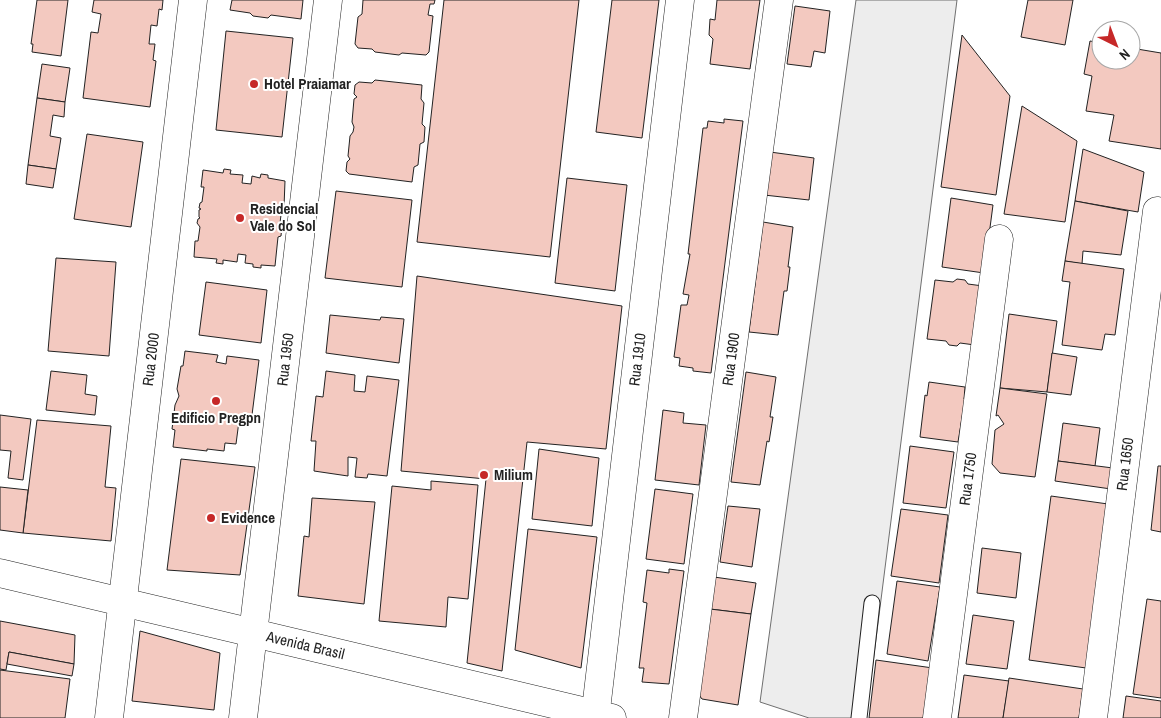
<svg xmlns="http://www.w3.org/2000/svg" width="1161" height="718" font-family="'Archivo Narrow',sans-serif">
<rect width="100%" height="100%" fill="#fff"/>
<!-- parking -->
<polygon fill="#ededed" stroke="#6f6f6f" points="856,0 957,0 866,718 809,718 760,702"/>
<!-- building -->
<g fill="#f3c9c0" stroke="#222">
<polygon points="37,0 68,0 61,56 32,52 33,44 31,44"/>
<polygon points="94,0 163,0 162,10 159,9 157,26 151,25 149,44 155,44 153,60 156,61 150,107 83,98 91,32 98,33 101,14 92,12"/>
<polygon points="232,0 303,0 301,19 271,15 268,18 253,16 250,13 230,10"/>
<polygon points="363,0 435,0 434,4 430,4 428,15 433,16 429,52 426,55 402,53 399,55 375,52 372,49 358,48 355,44 358,17 362,14"/>
<polygon points="444,0 579,0 550,257 417,242"/>
<polygon points="612,0 659,0 642,138 596,132"/>
<polygon points="717,0 760,0 750,69 710,64 713,39 709,35 710,19 715,20"/>
<polygon points="1028,0 1073,0 1065,45 1021,37"/>
<polygon points="795,6 830,11 825,53 814,51 811,67 787,64"/>
<polygon points="226,31 293,38 282,137 216,130"/>
<polygon points="962,35 1010,96 996,195 941,187"/>
<polygon points="1090,41 1101,43 1101,60 1131,60 1131,48 1161,53 1161,149 1109,141 1114,115 1086,111 1092,76 1084,74"/>
<polygon points="42,64 70,68 65,102 37,98"/>
<polygon points="375,80 422,85 421,99 424,103 422,124 425,127 424,142 420,144 418,165 414,167 412,182 349,174 346,171 347,162 350,159 348,156 350,136 353,132 354,127 352,122 354,99 357,97 354,94 355,85 359,82 372,83"/>
<polygon points="37,98 65,102 64,117 53,115 50,136 61,138 56,169 28,165"/>
<polygon points="1022,106 1077,141 1065,222 1004,214"/>
<polygon points="724,119 743,121 711,373 693,371 693,368 679,366 680,358 674,357 681,305 687,305 689,295 683,294 690,254 688,254 703,128 707,128 708,121 724,123"/>
<polygon points="87,134 143,142 131,227 74,219"/>
<polygon points="1083,149 1144,172 1138,212 1075,201"/>
<polygon points="770,152 814,158 809,200 764,195"/>
<polygon points="28,165 56,169 53,188 26,184"/>
<polygon points="224,169 231,170 230,174 243,175 242,183 251,184 252,176 260,178 261,174 268,175 268,178 285,181 284,207 282,207 280,223 282,225 281,236 278,237 275,266 261,265 261,268 253,267 253,264 245,263 246,255 238,254 237,262 223,260 223,264 216,263 217,259 194,257 195,241 198,241 200,227 197,223 198,219 200,218 199,217 199,210 201,209 199,208 200,203 202,202 204,187 201,187 203,170 223,173"/>
<polygon points="567,178 627,185 615,291 555,283"/>
<polygon points="336,191 412,200 402,287 325,278"/>
<polygon points="951,198 993,205 984,273 942,267"/>
<polygon points="1075,201 1128,211 1121,255 1083,251 1082,264 1065,261"/>
<polygon points="763,222 793,227 788,267 790,267 787,291 784,291 778,335 749,332"/>
<polygon points="56,258 116,262 109,356 48,351"/>
<polygon points="1065,261 1124,269 1115,335 1105,334 1102,350 1062,345 1070,282 1062,281"/>
<polygon points="417,276 622,306 606,449 527,442 502,671 467,663 486,479 401,471"/>
<polygon points="957,279 965,280 968,284 983,286 975,345 960,343 957,346 949,345 946,341 927,339 935,280 953,282"/>
<polygon points="206,282 267,290 261,343 199,335"/>
<polygon points="1009,314 1057,321 1047,392 1000,388"/>
<polygon points="330,315 380,320 381,317 404,319 399,363 326,353"/>
<polygon points="185,351 218,355 216,362 226,364 227,356 259,360 252,415 245,414 244,422 239,421 236,444 225,443 224,451 207,449 207,451 173,447 175,430 172,429 175,405 179,396 177,389 181,366 183,366"/>
<polygon points="1052,353 1077,357 1071,395 1047,392"/>
<polygon points="51,371 87,375 85,394 97,396 95,415 46,410"/>
<polygon points="326,371 355,375 354,391 365,392 367,376 399,380 387,476 368,474 367,478 355,477 357,458 348,457 348,476 314,471 316,441 311,441 316,396 323,397"/>
<polygon points="746,372 776,377 770,417 773,417 769,442 767,441 760,485 731,482"/>
<polygon points="929,382 965,387 964,399 965,400 958,442 920,437 925,395 927,396"/>
<polygon points="1000,388 1047,394 1035,477 1000,473 992,464 995,430 1004,424 998,415 996,416"/>
<polygon points="663,410 684,413 683,423 706,425 699,485 655,480"/>
<polygon points="0,415 31,419 23,480 8,478 11,451 0,450"/>
<polygon points="37,420 111,426 105,487 116,488 111,541 23,533"/>
<polygon points="1063,423 1100,428 1095,466 1058,461"/>
<polygon points="910,446 954,452 946,508 903,503"/>
<polygon points="539,449 599,458 592,526 532,519"/>
<polygon points="181,459 255,467 240,575 167,570"/>
<polygon points="1058,461 1113,468 1111,489 1055,481"/>
<polygon points="1158,466 1161,466 1161,532 1151,530"/>
<polygon points="431,481 478,485 468,599 448,597 446,627 379,621 392,486 431,490"/>
<polygon points="0,487 28,490 23,533 0,530"/>
<polygon points="655,489 693,494 684,564 646,559"/>
<polygon points="1051,496 1108,504 1086,668 1029,660"/>
<polygon points="312,498 375,502 364,604 298,596 304,536 309,537"/>
<polygon points="728,506 760,509 752,567 720,562"/>
<polygon points="901,509 948,515 939,583 891,576"/>
<polygon points="528,529 597,537 581,668 515,650"/>
<polygon points="982,548 1021,553 1016,598 977,593"/>
<polygon points="669,569 684,571 669,684 642,682 644,668 639,668 647,603 643,602 647,570 669,573"/>
<polygon points="714,577 756,583 751,614 710,609"/>
<polygon points="897,581 940,587 928,661 887,654"/>
<polygon points="1147,599 1161,601 1161,698 1133,694"/>
<polygon points="710,609 751,614 738,705 702,699 699,695"/>
<polygon points="973,615 1014,621 1007,669 966,664"/>
<polygon points="0,621 75,635 74,664 9,652 6,670 0,669"/>
<polygon points="140,631 220,653 214,710 132,701"/>
<polygon points="9,652 74,664 72,676 7,664"/>
<polygon points="876,660 933,668 927,718 869,718"/>
<polygon points="0,670 70,679 65,718 0,718"/>
<polygon points="964,675 1009,681 1003,718 958,718"/>
<polygon points="1009,678 1083,689 1079,718 1003,718"/>
<polygon points="1126,696 1161,701 1161,718 1123,718"/>
</g>
<g fill="none" stroke-linecap="round" stroke-linejoin="round">
<!-- service casing -->
<g stroke="#222" stroke-width="17">
<polyline id="service" points="859,718 872,603"/>
</g>
<!-- minor casing -->
<g stroke="#222" stroke-width="29">
<g id="minor">
<path id="s1" d="M243,718L328,0"/>
<path id="s2" d="M595,718L680,0"/>
<path id="s3" d="M683,718L779,0"/>
<path id="s4" d="M937,718L999,239"/>
<path id="s5" d="M1093,718L1157,211"/>
</g>
</g>
<!-- secondary casing -->
<g stroke="#222" stroke-width="29">
<g id="secondary">
<path id="s6" d="M109,718L193,0"/>
</g>
</g>
<!-- primary casing -->
<g stroke="#222" stroke-width="29">
<g id="primary">
<path id="s7" d="M0,573L612,718"/>
</g>
</g>
<!-- service -->
<use href="#service" stroke="#fff" stroke-width="15"/>
<!-- minor -->
<use href="#minor" stroke="#fff" stroke-width="28"/>
<!-- secondary -->
<use href="#secondary" stroke="#fff" stroke-width="28"/>
<!-- primary -->
<use href="#primary" stroke="#fff" stroke-width="28"/>
</g>
<!-- markers -->
<g fill="#c62828" stroke="#fff" stroke-width="2">
<circle cx="254" cy="84" r="5"/>
<circle cx="240" cy="218" r="5"/>
<circle cx="216" cy="401" r="5"/>
<circle cx="484" cy="475" r="5"/>
<circle cx="211" cy="518" r="5"/>
</g>
<g text-anchor="middle" stroke-width="4" stroke-linejoin="round" paint-order="stroke">
<!-- poi labels -->
<g font-size="15" font-weight="bold" fill="#222" stroke="#fff" text-anchor="start">
<text x="264" y="89">Hotel Praiamar</text>
<text x="250" y="214">Residencial<tspan x="250" dy="17">Vale do Sol</tspan></text>
<text x="216" y="423" text-anchor="middle">Edificio Pregpn</text>
<text x="494" y="480">Milium</text>
<text x="221" y="523">Evidence</text>
</g>
<!-- street labels -->
<g font-size="15" fill="#222" stroke="#fff">
<text dy="5" stroke="none"><textPath href="#s6" startOffset="361">Rua 2000</textPath></text>
<text dy="5" stroke="none"><textPath href="#s1" startOffset="361">Rua 1950</textPath></text>
<text dy="5" stroke="none"><textPath href="#s2" startOffset="361">Rua 1910</textPath></text>
<text dy="5" stroke="none"><textPath href="#s3" startOffset="362">Rua 1900</textPath></text>
<text dy="5" stroke="none"><textPath href="#s5" startOffset="256">Rua 1650</textPath></text>
<text dy="5" stroke="none"><textPath href="#s4" startOffset="241">Rua 1750</textPath></text>
<text dy="5" stroke="none"><textPath href="#s7" startOffset="314">Avenida Brasil</textPath></text>
</g>
</g>
<!-- north arrow -->
<g transform="translate(1116 45) rotate(138)"><circle r="24" fill="#ffffff" stroke="#a7a7a7"/>
<path d="M0-4L9 19L0 12L-9 19Z" fill="#c62828"/>
<text y="-8" font-size="14" font-weight="bold" text-anchor="middle" fill="#222222">N</text>
</g>
</svg>
